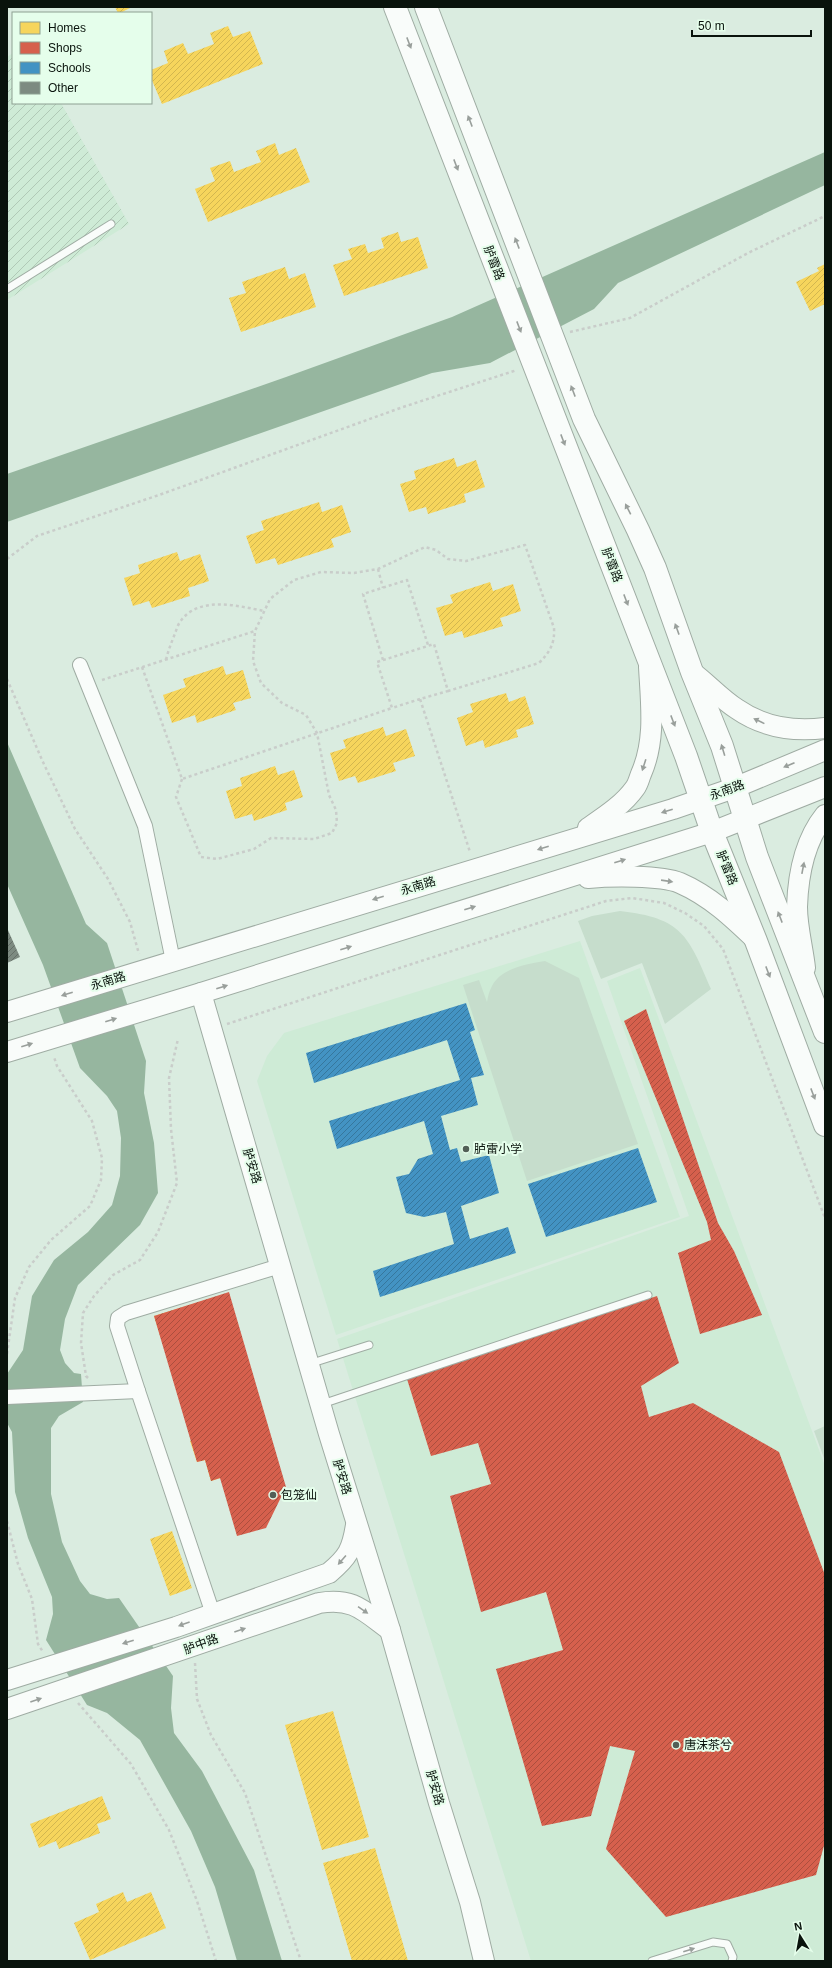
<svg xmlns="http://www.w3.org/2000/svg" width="832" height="1968" font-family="Arial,'Noto Sans SC',sans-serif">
<defs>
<pattern id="industrial-furrows" width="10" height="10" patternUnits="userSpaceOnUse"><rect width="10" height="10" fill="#ceebd6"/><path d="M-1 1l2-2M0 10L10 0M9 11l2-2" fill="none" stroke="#b0c9b6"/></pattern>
<pattern id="homes-hatch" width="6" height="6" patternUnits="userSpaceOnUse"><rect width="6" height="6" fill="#f6d55c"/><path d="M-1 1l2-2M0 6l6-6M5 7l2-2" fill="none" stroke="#d2b64f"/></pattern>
<pattern id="shops-hatch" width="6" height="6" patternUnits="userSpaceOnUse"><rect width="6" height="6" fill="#d6604d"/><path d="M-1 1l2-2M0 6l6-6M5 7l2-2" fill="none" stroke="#ac4e3e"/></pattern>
<pattern id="schools-hatch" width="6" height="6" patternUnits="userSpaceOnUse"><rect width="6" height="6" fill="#4393c3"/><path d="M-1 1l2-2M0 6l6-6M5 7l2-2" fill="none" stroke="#36779d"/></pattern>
<pattern id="building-hatch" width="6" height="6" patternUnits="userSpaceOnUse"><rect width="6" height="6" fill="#7d8b81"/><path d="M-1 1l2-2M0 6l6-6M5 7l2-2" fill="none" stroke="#657068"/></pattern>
</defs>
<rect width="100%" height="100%" fill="#daece0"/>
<!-- built -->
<g fill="#ceebd6">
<polygon points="580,941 680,1217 336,1335 257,1081 267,1056 284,1033"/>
<polygon points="640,968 825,1466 825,1961 531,1961 337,1339 689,1216 607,981"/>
</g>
<!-- industrial -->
<polygon fill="url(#industrial-furrows)" points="13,53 13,103 61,103 129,224 7,300 7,57"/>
<!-- grass -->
<g fill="#c6ddcc">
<path d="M620,911C682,918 688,935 711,989L665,1024L642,963L601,979L578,921L592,916Z"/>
<path d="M545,961L579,978L638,1144L527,1181L463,985L479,980L487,1002C488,997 489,991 492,986C501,968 527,964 545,961Z"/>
<polygon points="825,1426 825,1461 814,1431"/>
</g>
<!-- water -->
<g fill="#96b69f">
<polygon points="825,152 825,185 618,283 594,309 490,363 432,373 7,522 7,474 286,377 452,317"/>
<polygon points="7,742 86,924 107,943 146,1061 144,1093 154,1143 158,1193 140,1225 78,1285 65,1319 60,1350 65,1363 74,1373 81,1374 83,1402 59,1416 51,1428 51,1494 62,1542 80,1581 90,1594 107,1599 119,1598 173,1676 171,1708 174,1733 202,1771 254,1870 282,1961 237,1961 215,1887 191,1831 140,1740 107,1713 87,1705 46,1640 53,1614 52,1597 28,1538 15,1492 12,1432 7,1423 7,1374 23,1350 32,1296 54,1260 88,1232 112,1205 120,1176 121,1138 117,1111 107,1096 80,1068 43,965 7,884"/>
</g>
<!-- homes -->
<g fill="url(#homes-hatch)">
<polygon points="115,7 132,7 120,13 118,13"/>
<polygon points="228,26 233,37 250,31 263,64 162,104 151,78 151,70 168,63 164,51 183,43 188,54 214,44 210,33"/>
<polygon points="275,143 279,155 296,148 310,182 208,222 195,189 215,181 210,168 230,161 234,172 261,162 256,151"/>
<polygon points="398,232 401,242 418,237 428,268 344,296 333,265 352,259 348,249 365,244 368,253 384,248 381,238"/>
<polygon points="825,264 825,304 810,311 796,282 819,271 817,268"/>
<polygon points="285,267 289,279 305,273 316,307 241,332 229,298 246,293 242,282"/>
<polygon points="454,458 457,467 476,460 485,487 464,494 466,502 428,514 426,507 409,512 400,484 416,479 414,471"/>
<polygon points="319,502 322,512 342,505 351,532 331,539 334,547 278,565 275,558 256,564 246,536 264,530 261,521"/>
<polygon points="177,552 180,561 200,554 209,581 188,588 190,596 152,608 149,601 133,606 124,578 140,573 138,565"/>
<polygon points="490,582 493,591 513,584 521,611 500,618 503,626 464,638 462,631 445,636 436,608 453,603 450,595"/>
<polygon points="223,666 226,675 243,670 251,698 233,703 236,710 197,723 195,715 172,723 163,695 186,687 183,679"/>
<polygon points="506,693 509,702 525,696 534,724 516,730 518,737 485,748 483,740 466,746 457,718 473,712 470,704"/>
<polygon points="383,727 386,736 406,729 415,756 393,763 396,771 358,783 355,776 339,781 330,753 346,748 343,740"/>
<polygon points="275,766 278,775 294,770 303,797 285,803 287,810 254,821 252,814 235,819 226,791 242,786 240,778"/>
<polygon points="219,1296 227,1318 218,1321 224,1340 176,1354 170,1335 161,1338 154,1316"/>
<polygon points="255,1421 262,1445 253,1447 259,1466 211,1481 205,1460 197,1462 190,1441"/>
<polygon points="172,1531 192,1588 170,1596 150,1539"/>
<polygon points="333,1711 369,1837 322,1850 285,1725"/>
<polygon points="102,1796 111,1819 97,1824 100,1833 59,1849 56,1841 39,1848 30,1824"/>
<polygon points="375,1848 408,1961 352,1961 323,1863"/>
<polygon points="123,1892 127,1902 151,1892 166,1928 90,1960 74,1923 99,1912 96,1904"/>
</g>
<!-- shops -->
<g fill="url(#shops-hatch)">
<polygon points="646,1009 718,1223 734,1251 762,1315 700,1334 678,1253 711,1240 707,1222 624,1021"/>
<polygon points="229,1292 286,1487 266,1528 237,1536 220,1478 211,1481 205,1460 197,1462 154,1316"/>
<polygon points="657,1296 679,1363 641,1386 649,1417 693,1403 779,1452 825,1575 825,1842 816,1875 666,1917 606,1849 635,1751 610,1746 591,1816 542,1826 496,1669 563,1650 546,1592 481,1612 450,1496 491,1484 478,1443 431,1456 407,1379"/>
</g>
<!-- schools -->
<g fill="url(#schools-hatch)">
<polygon points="466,1003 475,1030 470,1032 484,1075 471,1078 478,1105 441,1116 450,1150 457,1148 461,1162 489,1155 499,1193 461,1206 470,1239 508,1227 516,1253 380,1297 373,1271 454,1244 446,1212 424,1217 406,1213 396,1177 409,1174 418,1159 433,1154 424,1121 337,1149 329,1121 460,1080 447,1040 314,1083 306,1053"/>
<polygon points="638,1148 657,1202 546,1237 528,1184"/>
</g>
<!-- building -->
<polygon fill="url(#building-hatch)" points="7,928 20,957 7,963"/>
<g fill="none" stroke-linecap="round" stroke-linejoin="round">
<!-- lane casing -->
<g stroke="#9faca3" stroke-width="9">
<g id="lane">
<polyline points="7,289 111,224"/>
<polyline points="309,1364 369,1345"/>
<polyline points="322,1404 648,1295"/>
<polyline points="652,1961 713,1942 727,1944 733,1957 732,1961"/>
</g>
</g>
<!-- street casing -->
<g stroke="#9faca3" stroke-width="16">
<g id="street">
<polyline points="80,665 145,826 173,961"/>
<polyline points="138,1391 213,1614"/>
<polyline points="7,1397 138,1391 117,1326 118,1318 126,1313 280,1266"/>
</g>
</g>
<!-- secondary casing -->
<g stroke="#9faca3" stroke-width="22">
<g id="secondary">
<path d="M692,672C707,683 721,699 737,709C763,727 794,732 825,728"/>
<path d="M588,828C604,817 623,805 635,788C638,784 639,779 641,774C656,740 651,704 649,667"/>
<path d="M588,878C610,876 661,875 680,883C710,896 733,918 756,940"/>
<path d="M805,968C803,949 797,927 797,907C798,875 805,840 825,815"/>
<polyline points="201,993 329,1434 390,1630 439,1803 470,1902 484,1961"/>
<polyline points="7,1012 673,809 734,788 825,750"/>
<polyline points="7,1052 201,993 712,832 825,787"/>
<path d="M7,1680L176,1627L329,1573C348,1557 352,1550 356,1525"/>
<path d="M7,1709L319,1603C353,1597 364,1611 390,1630"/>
</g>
</g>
<!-- primary casing -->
<g stroke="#9faca3" stroke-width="24">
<g id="primary">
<polyline points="395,7 686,756 712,832 756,941 825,1125"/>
<polyline points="426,7 584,419 638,530 655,568 692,672 722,746 757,857 825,1032"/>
</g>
</g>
<!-- path -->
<g stroke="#c9cdca" stroke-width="2.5" stroke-dasharray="3 3" stroke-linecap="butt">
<polyline points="570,332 630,318 748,253 825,216"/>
<polyline points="7,559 37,536 159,495 403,407 517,370"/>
<polyline points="378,569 383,588"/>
<path d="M166,660C168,651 171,644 174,636C176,632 177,626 180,622C198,595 239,606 264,611"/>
<polyline points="383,660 363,594 407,580 428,645"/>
<polyline points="142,667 182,779 392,708"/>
<polyline points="7,679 42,760 75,829 108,879 130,922 139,954"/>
<polyline points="102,680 255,631"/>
<polyline points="420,699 392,708 377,662 434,644 448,691 420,699 470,852"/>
<path d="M182,779L176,797L201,857L217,859L254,849L271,838L314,839L332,833L337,823L336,810L329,795L317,733L306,715L282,703L261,683L253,661L255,631L270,599L294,580L321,572L354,573L378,569L425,547L436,550L448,559L466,561L525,545L554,628C555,643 550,652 539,663L448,691"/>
<polyline points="227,1024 606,901 632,898 664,903 685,913 704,926 723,949 825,1218"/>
<polyline points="7,1354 15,1298 29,1267 51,1240 90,1206 101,1180 102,1158 92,1121 57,1066 54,1057"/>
<polyline points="88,1378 86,1376 81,1343 83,1313 94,1296 113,1275 140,1260 158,1232 177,1183 171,1129 169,1078 178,1039"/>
<polyline points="7,1521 18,1564 32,1599 38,1644 43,1652"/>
<polyline points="195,1663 197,1699 211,1735 245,1793 301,1961"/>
<polyline points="78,1703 131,1764 169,1830 197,1901 216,1961"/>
</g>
<!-- lane -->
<use href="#lane" stroke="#f9fcfa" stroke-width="7"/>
<!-- street -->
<use href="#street" stroke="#f9fcfa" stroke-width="14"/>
<!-- secondary -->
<use href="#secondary" stroke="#f9fcfa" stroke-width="20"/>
<!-- primary -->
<use href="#primary" stroke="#f9fcfa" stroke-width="22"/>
</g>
<!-- one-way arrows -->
<defs><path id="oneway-solid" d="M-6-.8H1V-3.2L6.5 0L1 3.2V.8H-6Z"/></defs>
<g fill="#999f9b">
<use href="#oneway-solid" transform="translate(409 43) rotate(69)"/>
<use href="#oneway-solid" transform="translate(470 121) rotate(-111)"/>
<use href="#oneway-solid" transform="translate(456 165) rotate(69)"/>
<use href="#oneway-solid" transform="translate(517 243) rotate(-111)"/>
<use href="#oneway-solid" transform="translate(519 327) rotate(69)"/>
<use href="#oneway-solid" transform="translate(573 391) rotate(-111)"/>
<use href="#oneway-solid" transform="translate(563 440) rotate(69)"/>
<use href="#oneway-solid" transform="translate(628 509) rotate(-117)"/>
<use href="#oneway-solid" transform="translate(626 600) rotate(69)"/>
<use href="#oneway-solid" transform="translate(677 629) rotate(-110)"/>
<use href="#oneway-solid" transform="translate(673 721) rotate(69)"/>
<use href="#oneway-solid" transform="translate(759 721) rotate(-154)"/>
<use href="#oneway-solid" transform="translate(723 750) rotate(-107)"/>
<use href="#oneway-solid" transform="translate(644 765) rotate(108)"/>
<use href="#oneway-solid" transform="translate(789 765) rotate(157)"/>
<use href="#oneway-solid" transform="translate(667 811) rotate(163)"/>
<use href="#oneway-solid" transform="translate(543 848) rotate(163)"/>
<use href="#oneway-solid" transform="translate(620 861) rotate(-18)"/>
<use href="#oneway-solid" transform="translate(803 868) rotate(-79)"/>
<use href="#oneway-solid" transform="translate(667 881) rotate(8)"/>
<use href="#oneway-solid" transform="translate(378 898) rotate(163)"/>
<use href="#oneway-solid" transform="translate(470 908) rotate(-18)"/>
<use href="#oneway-solid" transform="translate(780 917) rotate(-111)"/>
<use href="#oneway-solid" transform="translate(346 948) rotate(-18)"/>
<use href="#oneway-solid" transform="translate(768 972) rotate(69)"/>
<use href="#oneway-solid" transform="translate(222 987) rotate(-18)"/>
<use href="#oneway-solid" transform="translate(67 994) rotate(163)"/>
<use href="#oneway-solid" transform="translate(111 1020) rotate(-17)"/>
<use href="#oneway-solid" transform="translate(27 1045) rotate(-17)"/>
<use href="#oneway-solid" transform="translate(813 1094) rotate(69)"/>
<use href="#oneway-solid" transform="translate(342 1560) rotate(131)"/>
<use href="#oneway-solid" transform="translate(363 1610) rotate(34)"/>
<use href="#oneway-solid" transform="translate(184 1624) rotate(160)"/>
<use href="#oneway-solid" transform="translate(240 1630) rotate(-19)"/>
<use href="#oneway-solid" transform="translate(128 1642) rotate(163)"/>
<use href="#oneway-solid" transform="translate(36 1700) rotate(-19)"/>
<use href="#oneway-solid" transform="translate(689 1950) rotate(-17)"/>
</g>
<!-- markers -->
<g fill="#525f56" stroke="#e5feeb" stroke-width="1.5">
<circle cx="466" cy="1149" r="4"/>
<circle cx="273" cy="1495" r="4"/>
<circle cx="676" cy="1745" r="4"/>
</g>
<g text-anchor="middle" stroke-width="4" stroke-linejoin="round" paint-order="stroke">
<!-- street labels -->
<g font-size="12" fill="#09130c" stroke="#e5feeb">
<text transform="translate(494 263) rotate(69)" y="4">胪雷路</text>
<text transform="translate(612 565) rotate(69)" y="4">胪雷路</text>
<text transform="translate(727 790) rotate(-20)" y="4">永南路</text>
<text transform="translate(727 868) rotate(68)" y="4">胪雷路</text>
<text transform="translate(418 886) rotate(-17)" y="4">永南路</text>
<text transform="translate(108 981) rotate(-17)" y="4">永南路</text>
<text transform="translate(252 1166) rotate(73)" y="4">胪安路</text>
<text transform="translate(342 1477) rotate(73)" y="4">胪安路</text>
<text transform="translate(201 1644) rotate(-20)" y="4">胪中路</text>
<text transform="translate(435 1788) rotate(74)" y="4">胪安路</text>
</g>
<!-- poi labels -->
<g font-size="12" fill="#09130c" stroke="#e5feeb" text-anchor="start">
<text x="474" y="1153">胪雷小学</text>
<text x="281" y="1499">包笼仙</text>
<text x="684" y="1749">唐沫茶兮</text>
</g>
</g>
<!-- border -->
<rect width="832" height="1968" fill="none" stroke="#09130c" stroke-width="16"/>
<!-- legend -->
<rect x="12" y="12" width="140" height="92" fill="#e5feeb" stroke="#8da092"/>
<rect x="20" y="22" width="20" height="12" fill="#f6d55c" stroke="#8da092"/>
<text x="48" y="32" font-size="12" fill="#09130c">Homes</text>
<rect x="20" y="42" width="20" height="12" fill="#d6604d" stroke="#8da092"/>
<text x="48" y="52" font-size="12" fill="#09130c">Shops</text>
<rect x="20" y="62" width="20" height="12" fill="#4393c3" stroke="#8da092"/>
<text x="48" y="72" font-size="12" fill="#09130c">Schools</text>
<rect x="20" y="82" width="20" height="12" fill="#7d8b81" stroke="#8da092"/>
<text x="48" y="92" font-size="12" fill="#09130c">Other</text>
<!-- north arrow -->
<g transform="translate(800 1936) rotate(349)" stroke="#e5feeb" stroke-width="3" paint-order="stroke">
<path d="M0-3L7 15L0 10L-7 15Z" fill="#09130c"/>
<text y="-6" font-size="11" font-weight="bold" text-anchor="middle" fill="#09130c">N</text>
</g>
<!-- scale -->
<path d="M692 30v6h119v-6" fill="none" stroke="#09130c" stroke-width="2"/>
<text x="698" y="30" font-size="12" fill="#09130c" stroke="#e5feeb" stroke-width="3" paint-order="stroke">50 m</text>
</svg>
